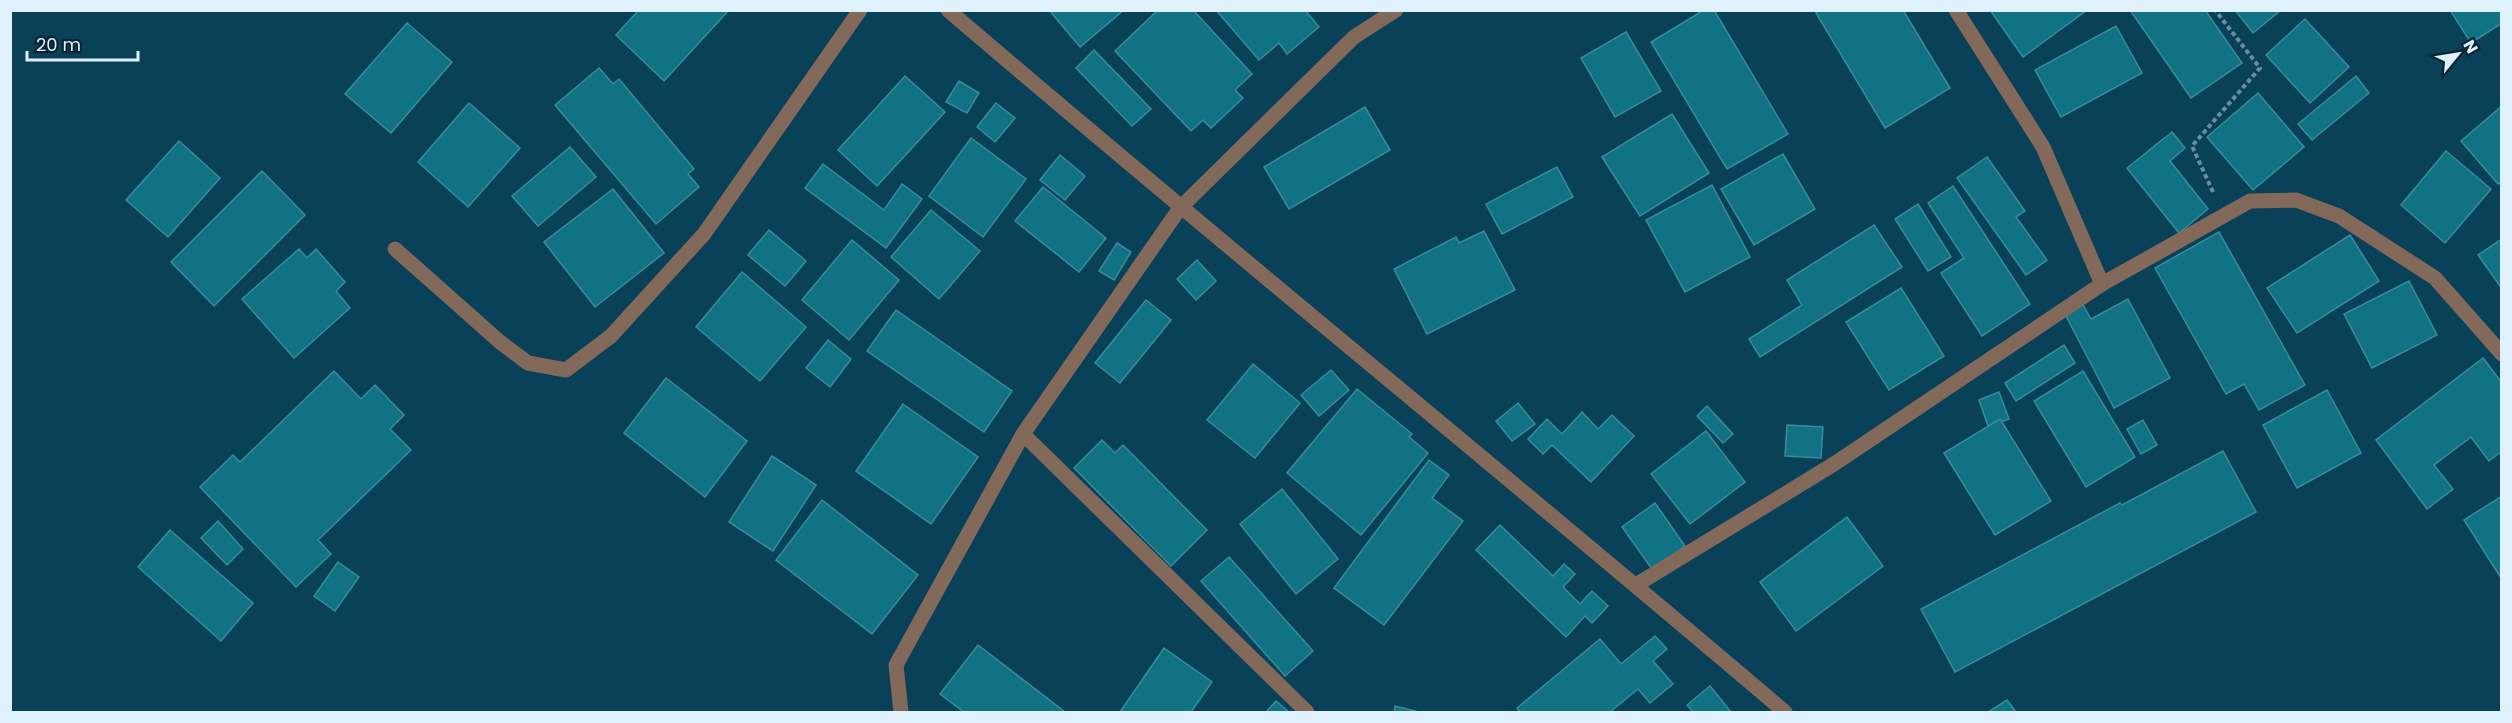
<svg xmlns="http://www.w3.org/2000/svg" width="2512" height="723" font-family="Poppins,sans-serif">
<rect width="100%" height="100%" fill="#094159"/>
<!-- building -->
<g fill="#117283" stroke="#378d9e" stroke-width="1.5">
<polygon points="639,10 729,10 664,81 616,35"/>
<polygon points="1049,10 1124,10 1080,47"/>
<polygon points="1158,10 1193,10 1252,74 1235,90 1243,98 1211,128 1203,120 1191,131 1115,51"/>
<polygon points="1216,10 1305,10 1319,27 1287,54 1279,43 1259,60"/>
<polygon points="1704,10 1714,10 1788,134 1727,169 1651,42"/>
<polygon points="1820,10 1903,10 1950,88 1885,128 1816,13"/>
<polygon points="1990,10 2087,10 2023,57"/>
<polygon points="2130,10 2205,10 2242,63 2191,98"/>
<polygon points="2235,10 2281,10 2253,33"/>
<polygon points="2450,10 2502,10 2502,23 2471,43"/>
<polygon points="2305,19 2349,67 2310,103 2266,55"/>
<polygon points="407,23 452,62 391,133 345,94"/>
<polygon points="2116,26 2142,73 2061,117 2035,70"/>
<polygon points="1626,32 1661,91 1615,117 1581,58"/>
<polygon points="1094,50 1151,109 1132,126 1076,68"/>
<polygon points="599,68 613,84 619,79 694,169 688,174 699,187 656,224 555,105"/>
<polygon points="905,76 945,112 877,186 838,150"/>
<polygon points="2356,76 2369,93 2312,140 2298,124"/>
<polygon points="959,81 979,93 967,113 946,102"/>
<polygon points="2258,93 2304,147 2253,190 2207,137"/>
<polygon points="469,103 520,148 468,207 418,162"/>
<polygon points="996,103 1015,118 995,142 977,127"/>
<polygon points="2502,106 2502,181 2498,184 2461,141"/>
<polygon points="1365,107 1390,150 1289,209 1264,167"/>
<polygon points="1672,114 1709,173 1640,216 1602,157"/>
<polygon points="2172,132 2185,148 2170,161 2208,209 2179,233 2127,168"/>
<polygon points="971,138 1026,179 983,237 929,196"/>
<polygon points="179,141 220,178 168,237 126,200"/>
<polygon points="570,147 596,177 538,226 512,196"/>
<polygon points="2446,151 2491,189 2445,243 2401,205"/>
<polygon points="1783,154 1815,209 1754,245 1721,189"/>
<polygon points="1060,155 1085,176 1065,200 1040,180"/>
<polygon points="1987,157 2025,211 2016,217 2047,260 2026,275 1957,178"/>
<polygon points="823,164 884,210 902,184 922,199 886,248 805,188"/>
<polygon points="1557,167 1573,197 1502,234 1486,204"/>
<polygon points="262,171 305,215 214,306 171,262"/>
<polygon points="1712,185 1750,257 1685,292 1646,220"/>
<polygon points="1953,186 2030,304 1982,336 1941,273 1964,258 1928,203"/>
<polygon points="1043,187 1106,238 1079,272 1015,221"/>
<polygon points="613,189 664,253 595,307 544,242"/>
<polygon points="1918,204 1951,257 1928,271 1895,219"/>
<polygon points="931,210 980,251 939,299 891,257"/>
<polygon points="1874,225 1902,267 1760,357 1749,339 1802,305 1787,280"/>
<polygon points="769,230 806,261 785,286 748,255"/>
<polygon points="1484,231 1515,290 1427,334 1394,269 1456,237 1459,243"/>
<polygon points="2219,232 2305,385 2259,410 2244,384 2226,394 2155,268"/>
<polygon points="2350,235 2379,281 2297,333 2267,288"/>
<polygon points="2502,239 2502,289 2478,255"/>
<polygon points="852,240 899,280 849,340 802,300"/>
<polygon points="1117,243 1131,252 1114,280 1099,271"/>
<polygon points="299,249 307,258 316,249 345,282 336,291 350,308 294,358 242,299"/>
<polygon points="1197,260 1216,281 1196,300 1177,279"/>
<polygon points="742,272 806,327 760,381 696,327"/>
<polygon points="2409,281 2437,335 2372,368 2344,314"/>
<polygon points="1901,288 1944,356 1889,390 1846,322"/>
<polygon points="2128,299 2170,378 2114,408 2065,314 2083,305 2091,319"/>
<polygon points="1146,300 1171,320 1120,383 1095,363"/>
<polygon points="896,310 1012,391 984,432 867,351"/>
<polygon points="828,340 851,359 830,387 806,368"/>
<polygon points="2064,345 2075,363 2016,401 2005,383"/>
<polygon points="2483,358 2502,383 2502,451 2489,461 2471,437 2434,465 2453,489 2427,509 2376,440"/>
<polygon points="1253,364 1300,403 1255,458 1207,420"/>
<polygon points="1331,370 1349,390 1319,416 1301,395"/>
<polygon points="334,371 361,399 375,385 404,415 390,429 411,450 318,540 331,554 296,587 200,487 233,455 240,462"/>
<polygon points="2083,371 2135,457 2086,487 2034,401"/>
<polygon points="666,378 747,441 705,497 624,433"/>
<polygon points="1357,389 1412,434 1409,437 1428,453 1361,535 1287,473"/>
<polygon points="2327,390 2361,453 2297,488 2263,425"/>
<polygon points="1999,392 2009,419 1988,426 1979,400"/>
<polygon points="1518,403 1535,424 1512,441 1496,421"/>
<polygon points="903,404 978,457 931,524 856,471"/>
<polygon points="1707,406 1733,434 1723,443 1697,416"/>
<polygon points="1582,412 1598,429 1612,415 1634,436 1591,482 1552,445 1543,454 1528,439 1547,419 1562,434"/>
<polygon points="2000,419 2051,501 1995,535 1944,453"/>
<polygon points="2143,420 2157,445 2141,454 2127,429"/>
<polygon points="1787,425 1823,427 1821,458 1785,456"/>
<polygon points="1706,431 1745,482 1690,524 1651,474"/>
<polygon points="1102,440 1115,453 1123,445 1207,530 1171,566 1074,468"/>
<polygon points="2223,451 2256,512 1955,672 1921,609 2120,503 2122,505"/>
<polygon points="772,456 816,485 773,551 729,522"/>
<polygon points="1429,460 1449,475 1432,498 1463,521 1384,625 1334,588"/>
<polygon points="1282,489 1338,559 1296,594 1240,524"/>
<polygon points="2502,496 2502,577 2501,578 2464,520"/>
<polygon points="822,500 918,575 872,634 776,560"/>
<polygon points="1655,503 1685,546 1652,569 1622,527"/>
<polygon points="1847,517 1883,566 1796,631 1760,582"/>
<polygon points="218,521 243,549 227,565 201,538"/>
<polygon points="1500,525 1553,576 1564,564 1575,574 1563,587 1580,604 1592,591 1608,606 1592,623 1585,616 1566,637 1476,550"/>
<polygon points="170,530 253,603 221,641 138,567"/>
<polygon points="1229,557 1313,651 1285,676 1201,581"/>
<polygon points="338,562 359,577 335,611 314,596"/>
<polygon points="1655,636 1667,649 1653,661 1673,684 1650,703 1638,689 1610,712 1520,712 1517,708 1600,639 1621,664"/>
<polygon points="978,645 1065,712 964,712 940,694"/>
<polygon points="1164,648 1212,682 1191,712 1120,712"/>
<polygon points="1710,686 1731,712 1693,712 1687,705"/>
<polygon points="2007,700 2016,712 1988,712"/>
<polygon points="1276,701 1289,712 1266,712"/>
<polygon points="1395,706 1419,712 1394,712"/>
</g>
<g fill="none" stroke-linecap="round" stroke-linejoin="round">
<!-- path -->
<polyline stroke="#678fa1" stroke-width="4" stroke-dasharray="4.5 3" stroke-linecap="butt" points="2213,192 2192,146 2260,68 2215,10"/>
<!-- minor -->
<g stroke="#826959" stroke-width="15">
<path d="M948,10C1225,247 1508,476 1785,712"/>
<polyline points="1956,10 2043,147 2102,284"/>
<polyline points="395,249 500,342 528,363 566,370 611,336 704,234 860,10"/>
<polyline points="1023,434 1307,712"/>
<polyline points="1636,585 1834,464 2102,284 2250,201 2296,200 2339,216 2435,278 2502,354"/>
<polyline points="901,712 896,665 1023,434 1180,208 1354,37 1396,10"/>
</g>
</g>
<!-- border -->
<rect width="2512" height="723" fill="none" stroke="#def1fc" stroke-width="24"/>
<!-- north arrow -->
<g transform="translate(2458 54) rotate(60)" stroke="#092533" stroke-width="4.5" paint-order="stroke">
<path d="M0-4.5L10 22L0 15L-10 22Z" fill="#def1fc"/>
<text y="-9" font-size="16" font-weight="bold" text-anchor="middle" fill="#def1fc">N</text>
</g>
<!-- scale -->
<path d="M27 51v9h111v-9" fill="none" stroke="#def1fc" stroke-width="3"/>
<text x="36" y="51" font-size="18" fill="#def1fc" stroke="#092533" stroke-width="4.5" paint-order="stroke">20 m</text>
</svg>
